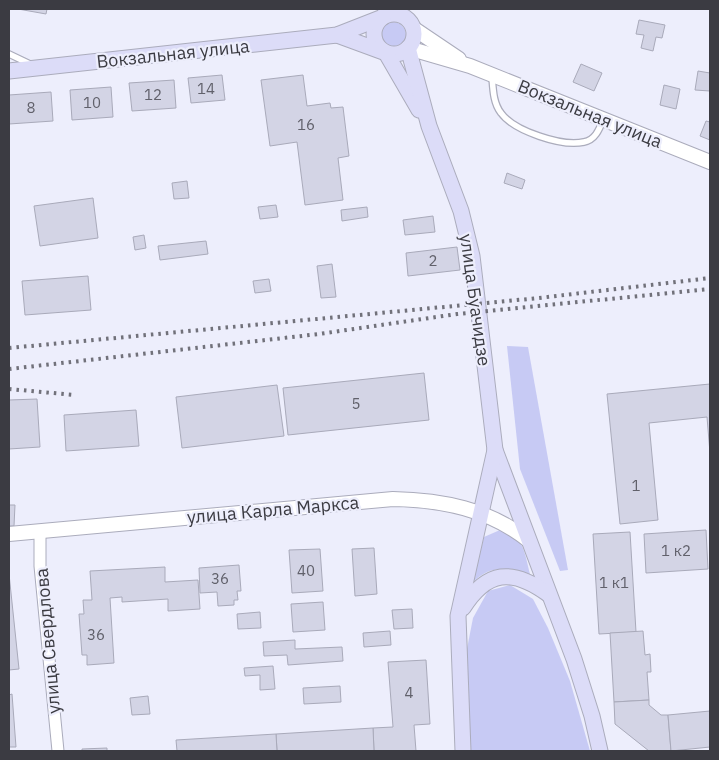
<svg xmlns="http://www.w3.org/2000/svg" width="719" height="760" font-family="'IBM Plex Sans',sans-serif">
<rect width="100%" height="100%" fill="#edeefc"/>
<!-- green -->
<g fill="#c7caf4">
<circle cx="393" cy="35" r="13"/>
<polygon points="507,346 528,347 568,570 560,571 520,469"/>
<path d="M500,530C523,533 525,554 530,574C508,568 491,564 473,582L484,537Z"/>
<polygon points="510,585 533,599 548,628 570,681 590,751 470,751 465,659 473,618 488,591"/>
</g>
<!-- building -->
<g fill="#d3d4e5" stroke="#a9aaba">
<polygon points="18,9 47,9 46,14"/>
<polygon points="639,20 665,25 662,38 656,37 653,51 641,48 644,35 636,34"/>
<polygon points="581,64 602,73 594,91 573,82"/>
<polygon points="698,71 710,73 710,91 695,90"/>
<polygon points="222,75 225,100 191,103 188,78"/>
<polygon points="303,75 307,106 330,103 331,108 343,107 349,156 338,158 343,200 305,205 297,142 270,146 261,80"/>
<polygon points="174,80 176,108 132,111 129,83"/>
<polygon points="664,85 680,89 676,109 660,105"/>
<polygon points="111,87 113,117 72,120 70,90"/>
<polygon points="51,92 53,121 9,124 9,95"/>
<polygon points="706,121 710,122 710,140 700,136"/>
<polygon points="507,173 525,180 522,189 504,183"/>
<polygon points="187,181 189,198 174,199 172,183"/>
<polygon points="93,198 98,238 40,246 34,206"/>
<polygon points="276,205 278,217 260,219 258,207"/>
<polygon points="367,207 368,217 342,221 341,210"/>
<polygon points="433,216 435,232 405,235 403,220"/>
<polygon points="144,235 146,248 135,250 133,237"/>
<polygon points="206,241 208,254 160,260 158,246"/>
<polygon points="457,247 460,270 408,276 406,253"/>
<polygon points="332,264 336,297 321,298 317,266"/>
<polygon points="88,276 91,310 25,315 22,281"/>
<polygon points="269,279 271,291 255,293 253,281"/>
<polygon points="424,373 429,420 288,435 283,388"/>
<polygon points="710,384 710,453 707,417 649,423 658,520 620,524 607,394"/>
<polygon points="277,385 284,436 182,448 176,397"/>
<polygon points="37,399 40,447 9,449 9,400"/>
<polygon points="136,410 139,446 66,451 64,415"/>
<polygon points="9,505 15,505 14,526 9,526"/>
<polygon points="706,530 708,569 646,573 644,534"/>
<polygon points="630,532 636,632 599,634 593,534"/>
<polygon points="374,548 377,594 355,596 352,549"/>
<polygon points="320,549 323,591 292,593 289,550"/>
<polygon points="239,565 241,591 237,591 238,600 234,600 234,605 218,606 217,592 200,593 199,568"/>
<polygon points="165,567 165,582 198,580 200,609 168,611 168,599 122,602 122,597 110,598 114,663 87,665 87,655 82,655 79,614 84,614 83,600 92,600 90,571"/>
<polygon points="9,574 19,669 9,670"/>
<polygon points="323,602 325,630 293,632 291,604"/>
<polygon points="412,609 413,628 394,629 392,610"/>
<polygon points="260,612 261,628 238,629 237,614"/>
<polygon points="390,631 391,645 364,647 363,633"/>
<polygon points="643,631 645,655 650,654 651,672 647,672 649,700 614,702 610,633"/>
<polygon points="295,640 295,649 342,647 343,661 288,665 287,655 264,656 263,642"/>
<polygon points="426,660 430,724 414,725 416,751 374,751 373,728 393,727 388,662"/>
<polygon points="273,666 275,689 260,690 260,675 245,676 244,668"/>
<polygon points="340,686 341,702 304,704 303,688"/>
<polygon points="12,694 16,747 9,747 9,695"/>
<polygon points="148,696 150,714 132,715 130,698"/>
<polygon points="649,700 649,705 661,715 668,715 671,751 649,751 615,724 614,702"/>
<polygon points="710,711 710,747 671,751 668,715"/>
<polygon points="373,728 374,751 277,751 276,734"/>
<polygon points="276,734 277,751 177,751 176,740"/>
<polygon points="107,748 107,751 82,751 82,749"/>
</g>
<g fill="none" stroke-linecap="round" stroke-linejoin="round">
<!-- service casing -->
<g stroke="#abacbc" stroke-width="8">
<g id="service">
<polyline points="9,54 32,65"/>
<path d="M492,76C493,88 493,103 501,113C514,131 562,147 584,142C595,140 599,130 603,120"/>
</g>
</g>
<!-- minor casing -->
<g stroke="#abacbc" stroke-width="13">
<polyline id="minor" points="40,531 40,566 58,751"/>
</g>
<!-- tertiary casing -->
<g stroke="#abacbc" stroke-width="16">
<g id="tertiary">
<polyline points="413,28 459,59"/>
<polyline points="408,48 470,66 710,162"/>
<path d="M9,534L393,499C442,500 489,509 528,540"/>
</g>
</g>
<!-- secondary casing -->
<g stroke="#abacbc" stroke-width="17">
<g id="secondary">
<circle cx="394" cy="34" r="20"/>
<polyline points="337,35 386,53 419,110"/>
<polyline points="408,48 429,126 461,211 472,256 495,450 574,659 592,716 600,751"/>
<polyline points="9,71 337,35 383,17 388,9"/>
<path d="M463,608C487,570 512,568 548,594"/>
<polyline points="463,751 458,616 495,450"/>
</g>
</g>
<!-- service -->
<use href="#service" stroke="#fff" stroke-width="5.5"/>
<!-- minor -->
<use href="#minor" stroke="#fff" stroke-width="11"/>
<!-- tertiary -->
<use href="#tertiary" stroke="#fff" stroke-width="14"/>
<!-- secondary -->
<use href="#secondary" stroke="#dcdcf8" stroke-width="15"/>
<!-- rail -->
<g stroke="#71717a" stroke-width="4" stroke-dasharray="2.5 5" stroke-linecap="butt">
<polyline points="9,348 539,298 710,278"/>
<polyline points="9,369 319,334 457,314 710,289"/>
<polyline points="9,389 75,395"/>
</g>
</g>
<g text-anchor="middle" stroke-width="4.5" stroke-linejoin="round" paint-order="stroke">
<!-- number labels -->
<g font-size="15" fill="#61616b">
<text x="206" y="94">14</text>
<text x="153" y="100">12</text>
<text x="92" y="108">10</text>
<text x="31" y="113">8</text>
<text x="306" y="130">16</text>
<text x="433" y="266">2</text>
<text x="356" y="409">5</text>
<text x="636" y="491">1</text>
<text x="676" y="556">1 к2</text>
<text x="306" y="576">40</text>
<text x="220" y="584">36</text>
<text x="614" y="588">1 к1</text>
<text x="96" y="640">36</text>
<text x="409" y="698">4</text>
</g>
<!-- street labels -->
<g font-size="18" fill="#3b3b42" stroke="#edeefc">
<text transform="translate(173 54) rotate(-6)" y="6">Вокзальная улица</text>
<text transform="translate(590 114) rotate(22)" y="6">Вокзальная улица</text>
<text transform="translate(475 300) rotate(82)" y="6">улица Буачидзе</text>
<text transform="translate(273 510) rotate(-5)" y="6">улица Карла Маркса</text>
<text transform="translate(48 641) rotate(-95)" y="6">улица Свердлова</text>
</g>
</g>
<!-- border -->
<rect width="719" height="760" fill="none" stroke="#3b3b42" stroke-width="20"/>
</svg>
